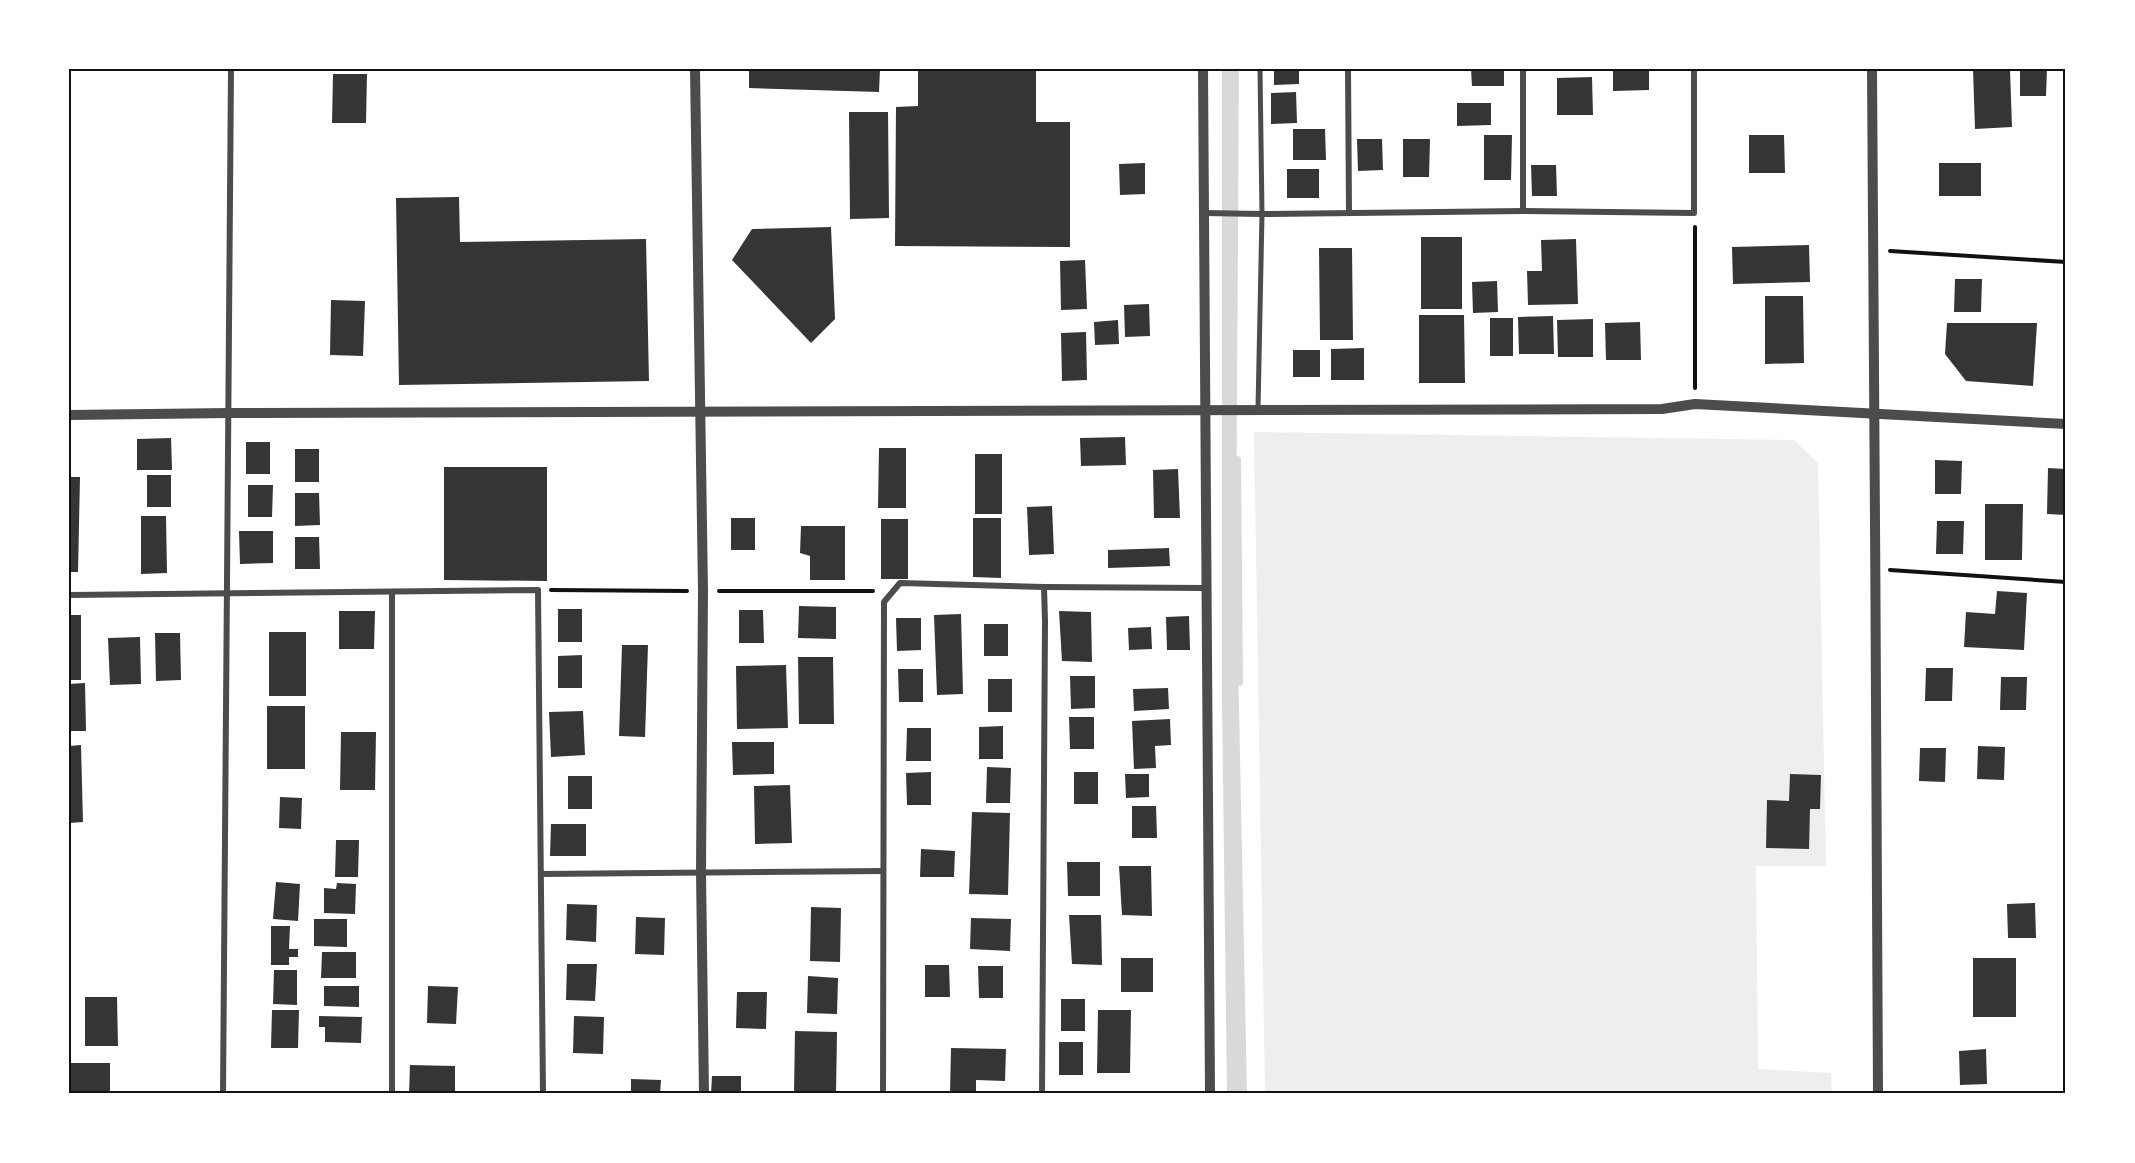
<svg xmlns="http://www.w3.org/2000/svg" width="2135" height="1163" font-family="'Libre Baskerville',serif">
<rect width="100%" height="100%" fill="#fff"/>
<!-- green -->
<polygon fill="#eee" points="1254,432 1794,440 1818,463 1826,866 1756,866 1758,1069 1831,1073 1832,1094 1265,1094"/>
<!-- water -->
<polygon fill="#d9d9d9" points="1222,69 1239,69 1236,562 1247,1094 1227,1094 1222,700"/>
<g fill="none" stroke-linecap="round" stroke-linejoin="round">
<!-- stream -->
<polyline stroke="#d9d9d9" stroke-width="8" points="1237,460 1239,682"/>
</g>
<!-- building -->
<g fill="#353535">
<polygon points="749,69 880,69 879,92 749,88"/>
<polygon points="918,69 1036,69 1036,122 1070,122 1070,247 895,246 896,107 918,106"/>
<polygon points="1274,69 1299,69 1299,84 1274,85"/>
<polygon points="1471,69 1504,69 1504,86 1472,86"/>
<polygon points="1613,69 1649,69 1649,90 1613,91"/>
<polygon points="1973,69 2010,69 2012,127 1975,129"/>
<polygon points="2020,69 2047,69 2046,96 2020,96"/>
<polygon points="333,74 367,74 366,123 332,123"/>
<polygon points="1592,77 1593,115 1557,115 1557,78"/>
<polygon points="1296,92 1297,123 1271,124 1271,93"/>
<polygon points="1457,103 1491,103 1491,125 1457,126"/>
<polygon points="849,112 888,112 889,218 850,219"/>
<polygon points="1293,129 1325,129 1326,160 1293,160"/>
<polygon points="1484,135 1512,135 1511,180 1484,180"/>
<polygon points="1749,135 1784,135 1785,173 1749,173"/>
<polygon points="1357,139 1382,139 1383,170 1358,171"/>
<polygon points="1403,139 1430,139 1429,177 1403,177"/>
<polygon points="1145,163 1145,194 1120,195 1119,164"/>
<rect x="1939" y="163" width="42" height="33"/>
<polygon points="1531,165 1556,165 1557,196 1532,196"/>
<rect x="1287" y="169" width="32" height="29"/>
<polygon points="459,197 460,242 646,239 649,381 399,385 396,198"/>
<polygon points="831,227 835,319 811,343 732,260 752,229"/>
<rect x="1421" y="237" width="41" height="72"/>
<polygon points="1576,239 1578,304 1528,305 1527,271 1542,271 1541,240"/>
<polygon points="1809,245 1810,282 1733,284 1732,247"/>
<polygon points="1319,248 1352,248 1353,340 1320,340"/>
<polygon points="1085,260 1087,309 1061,310 1060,261"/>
<polygon points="1955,279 1982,279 1981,312 1954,312"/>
<polygon points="1497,281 1498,312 1473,313 1472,282"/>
<polygon points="1765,296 1803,296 1804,363 1765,364"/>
<polygon points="331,300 365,301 363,356 330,355"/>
<polygon points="1149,304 1150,336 1125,337 1124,305"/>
<polygon points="1419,315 1464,315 1465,383 1419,383"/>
<polygon points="1553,316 1554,354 1519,354 1518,317"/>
<rect x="1490" y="318" width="23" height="38"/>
<polygon points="1593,319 1593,357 1558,357 1557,320"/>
<polygon points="1118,320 1119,344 1095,345 1094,322"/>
<polygon points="1640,322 1641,360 1606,360 1605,323"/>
<polygon points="1947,323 2037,323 2033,386 1966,381 1945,354"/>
<polygon points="1086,332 1087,380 1062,381 1061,333"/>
<polygon points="1364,348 1364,380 1331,380 1331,349"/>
<rect x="1293" y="350" width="27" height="27"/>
<polygon points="1125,437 1126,465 1081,466 1080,438"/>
<polygon points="171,438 172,470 137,470 137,439"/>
<rect x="246" y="442" width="24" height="32"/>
<polygon points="879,448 906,448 906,508 878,508"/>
<rect x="295" y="449" width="24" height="33"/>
<rect x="975" y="454" width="27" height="60"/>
<polygon points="1935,460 1962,461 1961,494 1935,494"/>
<polygon points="444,467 547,467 547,581 444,580"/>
<polygon points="2048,468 2066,469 2066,515 2047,514"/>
<polygon points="1178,469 1180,518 1154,518 1153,470"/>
<rect x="147" y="475" width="24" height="32"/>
<polygon points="69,477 80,477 78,572 69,572"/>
<polygon points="248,485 273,485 272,517 248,517"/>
<polygon points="295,493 319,493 320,525 295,526"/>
<polygon points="1985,504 2023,504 2022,560 1985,560"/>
<polygon points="1052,506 1054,554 1029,555 1027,507"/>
<polygon points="141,516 166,516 167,573 141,574"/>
<rect x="731" y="518" width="24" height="32"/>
<polygon points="973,518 1001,518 1001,578 973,577"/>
<rect x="881" y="519" width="27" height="60"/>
<polygon points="1937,521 1964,521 1963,554 1936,554"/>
<polygon points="801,526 845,526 845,580 810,580 810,556 800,553"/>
<polygon points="239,531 273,531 273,563 240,564"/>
<polygon points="295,537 319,537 320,569 295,569"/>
<polygon points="1169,548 1170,566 1108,568 1108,550"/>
<polygon points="1997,591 2027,593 2024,650 1964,647 1966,612 1995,614"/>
<polygon points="799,606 836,607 836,639 798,638"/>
<rect x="558" y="609" width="24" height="33"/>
<polygon points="739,610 763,610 764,643 739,643"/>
<polygon points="339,611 375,611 374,649 339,649"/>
<polygon points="1059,611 1091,612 1092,662 1062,661"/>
<polygon points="961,614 963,694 937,695 934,615"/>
<rect x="69" y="615" width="12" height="65"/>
<polygon points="1189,616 1190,650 1167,650 1166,617"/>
<polygon points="896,618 921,618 921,650 897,651"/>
<rect x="984" y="624" width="24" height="32"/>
<polygon points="1151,627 1152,649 1129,650 1128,628"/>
<rect x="269" y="632" width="37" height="64"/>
<polygon points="155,633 180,633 181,680 156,681"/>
<polygon points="140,637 141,684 110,685 108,638"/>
<polygon points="622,645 648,645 645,737 619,736"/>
<polygon points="582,655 582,688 558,688 558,656"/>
<polygon points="798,657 833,657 834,724 799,724"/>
<polygon points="786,665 788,728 737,729 736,666"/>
<polygon points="1926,668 1953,668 1952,701 1925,701"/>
<polygon points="898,669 923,669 923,702 899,702"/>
<polygon points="1070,676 1095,676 1095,708 1071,709"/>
<polygon points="2001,677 2027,677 2026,710 2000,710"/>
<rect x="988" y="679" width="24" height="33"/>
<polygon points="85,683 86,731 69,731 69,684"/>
<polygon points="1168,688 1169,709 1134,711 1133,689"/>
<rect x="267" y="706" width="38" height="63"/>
<polygon points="583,711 585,755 551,757 549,712"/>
<polygon points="1069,717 1094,717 1094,749 1070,749"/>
<polygon points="1170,719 1171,745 1155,746 1156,768 1134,769 1132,721"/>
<polygon points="1003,726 1003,759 979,759 979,727"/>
<polygon points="907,728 931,728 931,761 906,761"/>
<polygon points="341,732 376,732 375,790 340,790"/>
<polygon points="732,742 774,742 774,774 733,775"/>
<polygon points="81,745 83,822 69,823 69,746"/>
<polygon points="1978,746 2005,747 2004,780 1977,779"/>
<polygon points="1920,748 1946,748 1945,782 1919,781"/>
<polygon points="987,767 1011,768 1010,803 986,803"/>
<polygon points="931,772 931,805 907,805 906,773"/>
<rect x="1074" y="772" width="24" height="32"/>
<polygon points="1125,774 1149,774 1149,797 1126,798"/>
<polygon points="1790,774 1821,775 1820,809 1810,809 1809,849 1766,848 1767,800 1789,801"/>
<rect x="568" y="776" width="24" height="33"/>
<polygon points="790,785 792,843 755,844 754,786"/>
<polygon points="280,797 302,798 301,829 279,828"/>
<polygon points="1132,806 1156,806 1157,838 1132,838"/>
<polygon points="972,812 1010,813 1008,895 969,894"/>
<polygon points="551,824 586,824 586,856 550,856"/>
<polygon points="336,840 359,840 358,877 335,877"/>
<polygon points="921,849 955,851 954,877 920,877"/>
<polygon points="1067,862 1100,862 1100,896 1068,896"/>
<polygon points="1119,866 1151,866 1152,916 1122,915"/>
<polygon points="276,882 300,884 298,921 273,919"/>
<polygon points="337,883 356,884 355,914 324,913 324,888 336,889"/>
<polygon points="2035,903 2036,938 2008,938 2007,904"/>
<polygon points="567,904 597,905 596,942 566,940"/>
<polygon points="811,907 841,908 840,962 810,961"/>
<polygon points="1069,915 1101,915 1102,965 1072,964"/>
<polygon points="636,917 665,918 664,955 635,954"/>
<polygon points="971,918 1011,919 1010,951 970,949"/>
<polygon points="314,919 347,919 347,947 314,946"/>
<polygon points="271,926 290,926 289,949 298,949 298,957 289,957 289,965 271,965"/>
<polygon points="322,952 356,952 356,978 321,978"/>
<rect x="1121" y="958" width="32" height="34"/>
<rect x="1973" y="958" width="43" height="59"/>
<polygon points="567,964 597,964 595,1001 566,1000"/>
<polygon points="925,965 949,965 950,997 925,997"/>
<polygon points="978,966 1003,966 1003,998 979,998"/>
<polygon points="274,970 297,970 297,1005 273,1004"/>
<polygon points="808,976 838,978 837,1014 807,1013"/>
<polygon points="324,986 359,986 359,1007 324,1006"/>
<polygon points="428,986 458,987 456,1024 427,1023"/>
<polygon points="737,992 767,992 766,1029 736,1028"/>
<polygon points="85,997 117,997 118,1046 85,1046"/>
<rect x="1061" y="999" width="24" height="32"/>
<polygon points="272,1010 299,1010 298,1048 271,1048"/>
<polygon points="1098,1010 1131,1010 1130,1073 1097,1073"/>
<polygon points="319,1016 362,1017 361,1043 325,1042 325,1027 319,1027"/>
<polygon points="574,1016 604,1017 603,1054 573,1053"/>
<polygon points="795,1031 837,1032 836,1094 794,1094"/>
<rect x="1059" y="1042" width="24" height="33"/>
<polygon points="951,1048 1006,1049 1005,1081 976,1080 976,1094 950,1094"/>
<polygon points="1986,1049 1987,1084 1960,1085 1959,1051"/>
<rect x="69" y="1063" width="41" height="31"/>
<polygon points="410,1065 455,1066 455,1094 409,1094"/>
<polygon points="712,1076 741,1076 741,1094 711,1094"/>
<polygon points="631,1079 661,1080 660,1094 631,1094"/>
</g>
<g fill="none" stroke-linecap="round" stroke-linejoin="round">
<!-- path -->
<g stroke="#111" stroke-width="4">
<polyline points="1695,227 1695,388"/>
<polyline points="1890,251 2066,262"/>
<polyline points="1890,570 2066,582"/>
<polyline points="551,590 687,591"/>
<polyline points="719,591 873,591"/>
</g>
<!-- pedestrian -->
<polyline stroke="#4c4c4c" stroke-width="5" points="1258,409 1262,214 1260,69"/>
<!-- minor -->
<g stroke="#4c4c4c" stroke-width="6">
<polyline points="1348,69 1349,213"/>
<polyline points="1523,211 1523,69"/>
<polyline points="1204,213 1262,214 1523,211 1694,213 1694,69"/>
<polyline points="1044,587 1206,588"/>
<polyline points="69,595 538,590 543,1094"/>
<polyline points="541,874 883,871"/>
<polyline points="223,1094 231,69"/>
<polyline points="392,1094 392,592"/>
<polyline points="883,1094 884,602 900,583 1044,587 1045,621 1042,1094"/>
</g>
<!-- tertiary -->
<g stroke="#4c4c4c" stroke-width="10">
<polyline points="695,69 703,591 701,872 704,1094"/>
<polyline points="1203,69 1210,1094"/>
<path d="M1872,69C1872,411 1879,752 1878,1094"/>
<polyline points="69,415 229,413 1662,409 1695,404 2066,424"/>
</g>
</g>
<!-- border -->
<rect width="2135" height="1163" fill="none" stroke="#ffffff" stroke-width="141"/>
<rect x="70" y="70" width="1994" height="1022" fill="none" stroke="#111" stroke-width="2"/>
</svg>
